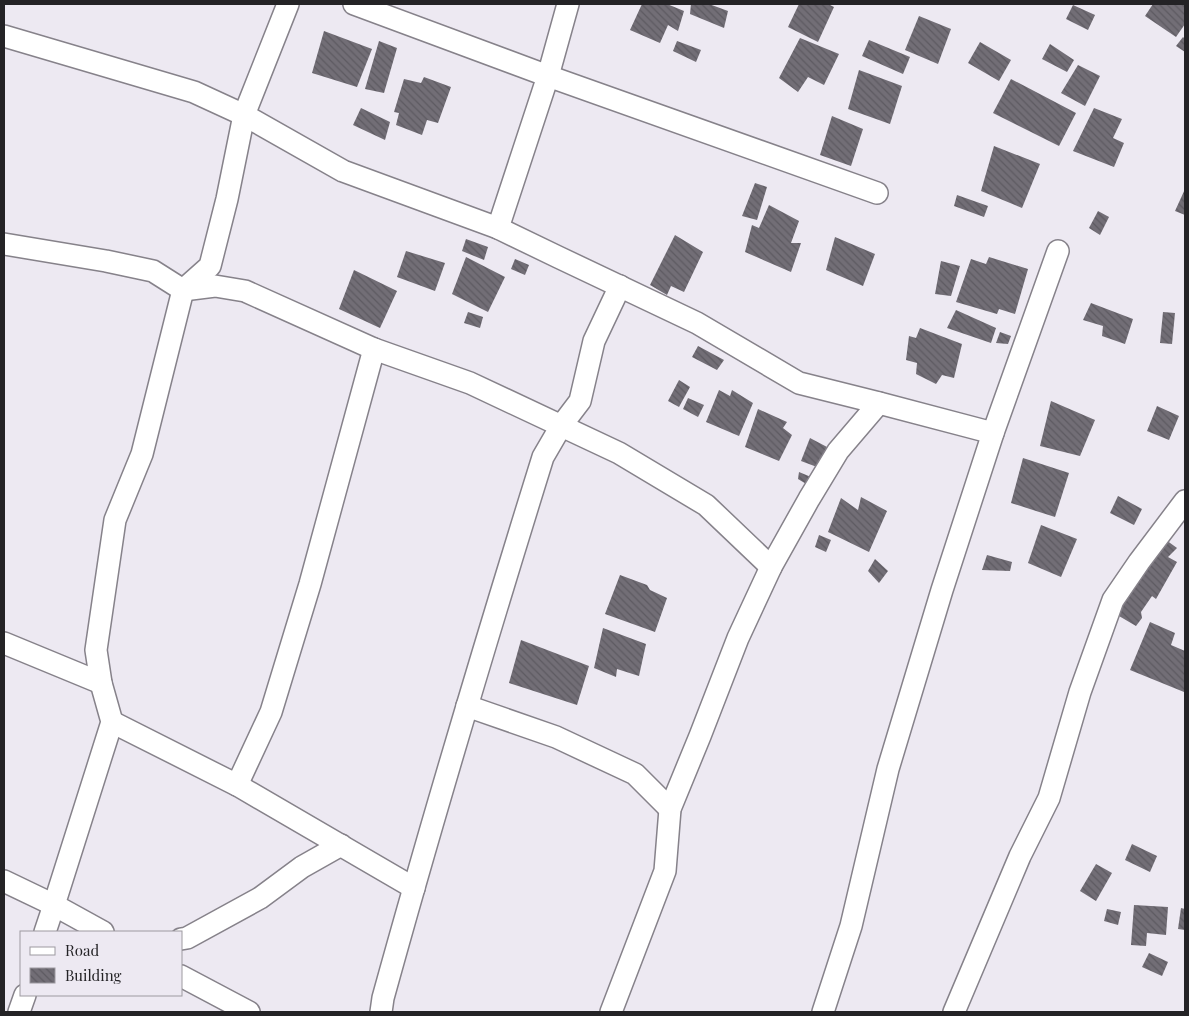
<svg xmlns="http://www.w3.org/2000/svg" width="1189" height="1016" font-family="'Playfair Display',serif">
<defs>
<pattern id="building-back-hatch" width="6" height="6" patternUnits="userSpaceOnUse" patternTransform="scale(1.25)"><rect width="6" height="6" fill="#726e76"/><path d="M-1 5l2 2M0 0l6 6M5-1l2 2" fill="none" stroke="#5d5a61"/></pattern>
</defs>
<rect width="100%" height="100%" fill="#ede9f2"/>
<!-- building -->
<g fill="url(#building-back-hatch)">
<polygon points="642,4 667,4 684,11 678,31 668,25 660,43 630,30"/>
<polygon points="691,4 709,4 728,11 724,28 690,14"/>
<polygon points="799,4 828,4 834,7 818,42 788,27"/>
<polygon points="1153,4 1185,4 1185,24 1176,37 1145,16"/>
<polygon points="1073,5 1095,15 1088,30 1066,19"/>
<polygon points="919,16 951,29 938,64 905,50"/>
<polygon points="324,31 372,49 357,87 312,73"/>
<polygon points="1183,37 1185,39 1185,52 1176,46"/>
<polygon points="800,38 839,54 824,85 808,77 798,92 779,78"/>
<polygon points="869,40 910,57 903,74 862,56"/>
<polygon points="379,41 397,48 384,93 365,89"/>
<polygon points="677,41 701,50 696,62 673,51"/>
<polygon points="980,42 1011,60 999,81 968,63"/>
<polygon points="1050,44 1074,60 1067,72 1042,59"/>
<polygon points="1078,65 1100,76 1085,106 1061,93"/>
<polygon points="859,70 902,86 890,124 848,109"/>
<polygon points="424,77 451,87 438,123 427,120 422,135 396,125 399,113 394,112 404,79 421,83"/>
<polygon points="1011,79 1076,113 1059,146 993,113"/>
<polygon points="361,108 390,122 385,140 353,125"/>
<polygon points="1094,108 1122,119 1113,138 1124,143 1114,167 1073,151"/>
<polygon points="832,116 863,129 851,166 820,155"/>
<polygon points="994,146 1040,164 1022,208 981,191"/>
<polygon points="755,183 767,187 757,220 742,216"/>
<polygon points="1185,189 1185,215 1175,211"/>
<polygon points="957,195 988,206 984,217 954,206"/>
<polygon points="769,205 799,221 791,243 801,243 791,272 745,252 752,225 759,228"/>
<polygon points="1098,211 1109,217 1100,235 1089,228"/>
<polygon points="675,235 703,252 684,292 671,286 667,295 650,285"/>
<polygon points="835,237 875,254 863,286 826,270"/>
<polygon points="466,239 488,247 484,260 462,251"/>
<polygon points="406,251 445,263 435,291 397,277"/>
<polygon points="466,257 505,277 488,312 452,294"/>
<polygon points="989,257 1028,269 1015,314 999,309 997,314 956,302 971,259 986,264"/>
<polygon points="515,259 529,265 525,275 511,269"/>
<polygon points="941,261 960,266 951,296 935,294"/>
<polygon points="354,270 397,291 380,328 339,309"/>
<polygon points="1091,303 1133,319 1125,344 1102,336 1103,326 1083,320"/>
<polygon points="956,310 996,328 991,343 947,328"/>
<polygon points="468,312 483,317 480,328 464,323"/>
<polygon points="1163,312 1175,313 1172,344 1160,343"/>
<polygon points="920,328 962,344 954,378 942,375 936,384 916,374 917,363 906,360 909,336 916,338"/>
<polygon points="1000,332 1011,336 1008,344 996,343"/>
<polygon points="698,346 724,360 717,370 692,357"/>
<polygon points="679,380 690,387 679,407 668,401"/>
<polygon points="719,390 730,396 732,390 753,403 739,436 706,422"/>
<polygon points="688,398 704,405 698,417 683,409"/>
<polygon points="1051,401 1095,420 1080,456 1040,446"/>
<polygon points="1157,406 1179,416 1169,440 1147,431"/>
<polygon points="758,409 787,422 783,428 792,435 779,461 745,447"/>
<polygon points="810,438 827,447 817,467 801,461"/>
<polygon points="1023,458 1069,473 1055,517 1011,503"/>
<polygon points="799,472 811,477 808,485 798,479"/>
<polygon points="1118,496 1142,509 1134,525 1110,513"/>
<polygon points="861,497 887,511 869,552 828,532 841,498 858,510"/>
<polygon points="1041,525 1077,539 1061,577 1028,563"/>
<polygon points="819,535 831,540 826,552 815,547"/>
<polygon points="1166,540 1177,548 1168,557 1177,562 1156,599 1152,596 1141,612 1142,618 1136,626 1119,616 1128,589"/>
<polygon points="987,555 1012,562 1010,571 982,570"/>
<polygon points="875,559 888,571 879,583 868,571"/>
<polygon points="620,575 647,585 650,590 667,598 655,632 605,614"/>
<polygon points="1150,622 1175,633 1171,645 1185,651 1185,689 1184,692 1130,670"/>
<polygon points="603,628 646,644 639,676 617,669 616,677 594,668"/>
<polygon points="521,640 589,666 577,705 509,683"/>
<polygon points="1132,844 1157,856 1150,872 1125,860"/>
<polygon points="1096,864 1112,873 1096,901 1080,891"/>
<polygon points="1134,905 1168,907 1166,935 1147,933 1146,946 1131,945"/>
<polygon points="1181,908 1185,909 1185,930 1178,929"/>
<polygon points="1107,909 1121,912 1118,925 1104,921"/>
<polygon points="1149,953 1168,962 1162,976 1142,967"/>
</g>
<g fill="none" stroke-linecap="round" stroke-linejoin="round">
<!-- minor casing -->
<g stroke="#86828a" stroke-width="24">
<g id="minor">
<polyline points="354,4 548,76 877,193"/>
<polyline points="4,36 194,92 244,115 343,171 498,228 558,257 697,323 799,383 879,403 993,433"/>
<polyline points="498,228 548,76 568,4"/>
<polyline points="4,244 106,261 153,271 183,290 215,286 245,291 374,349 470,383 619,453 706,505 771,567"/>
<polyline points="4,643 101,683"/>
<polyline points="467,706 556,737 635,774 670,809"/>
<polyline points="112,722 237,785 414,888"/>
<polyline points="237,785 271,712 310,584 374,349"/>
<polyline points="4,881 54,905 45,932"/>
<polyline points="103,932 54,905 112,722 101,683 96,650 115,520 142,454 183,290 210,266 227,199 244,115 288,4"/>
<polyline points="181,939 187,938 260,898 302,867 341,845"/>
<polyline points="181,976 249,1012"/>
<polyline points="19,1012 25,995"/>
<path d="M381,1012L383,998C433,817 487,637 543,457L561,426L580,401L594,341L620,286"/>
<polyline points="611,1012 665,871 670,809 700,736 738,638 771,567 809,499 838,451 879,403"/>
<polyline points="823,1012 851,926 888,769 942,590 993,433 1058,251"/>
<polyline points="954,1012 1020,856 1049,798 1080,692 1113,600 1139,562 1185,501"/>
</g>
</g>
<!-- minor -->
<use href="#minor" stroke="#fff" stroke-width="21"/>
</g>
<!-- border -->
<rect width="1189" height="1016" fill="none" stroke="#242326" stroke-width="10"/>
<!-- legend -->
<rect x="20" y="931" width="162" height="65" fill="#ede9f2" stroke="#9d9aa0"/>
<rect x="30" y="947" width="25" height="8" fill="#ffffff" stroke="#9d9aa0"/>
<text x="65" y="956" font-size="15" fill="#242326">Road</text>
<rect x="30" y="968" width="25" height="15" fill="url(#building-back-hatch)" stroke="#9d9aa0"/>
<text x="65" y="981" font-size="15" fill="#242326">Building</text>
</svg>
